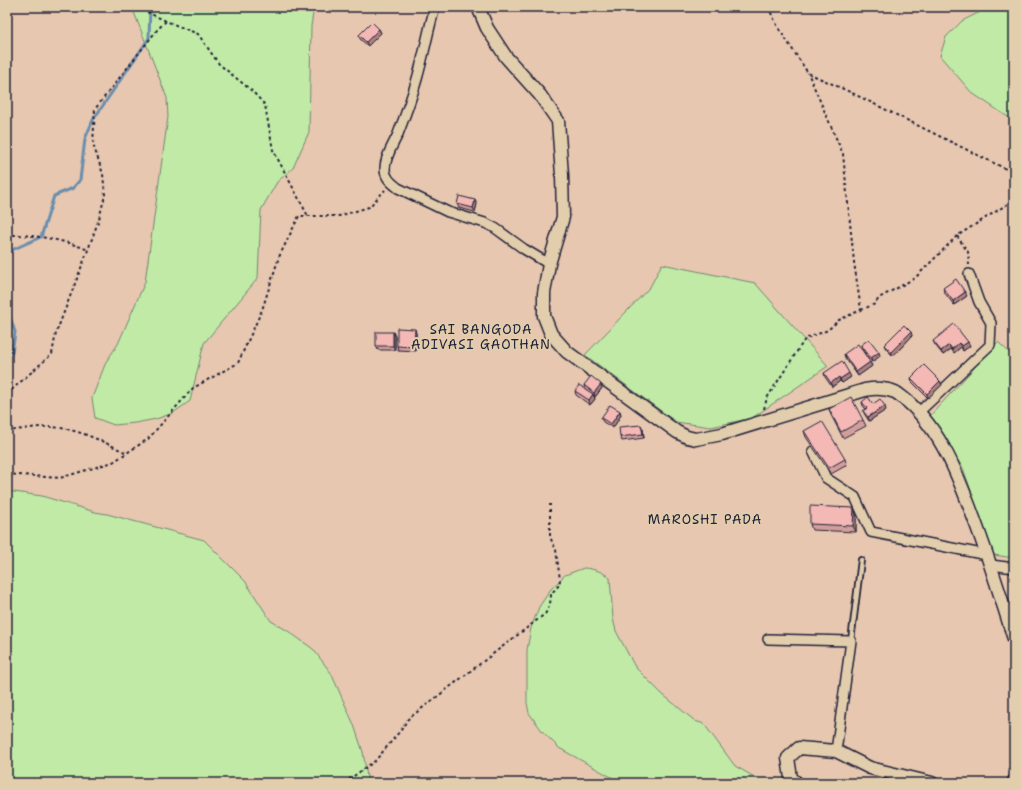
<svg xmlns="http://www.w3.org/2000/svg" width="1021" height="790" font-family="'Shantell Sans',sans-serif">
<rect width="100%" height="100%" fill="#e7c7af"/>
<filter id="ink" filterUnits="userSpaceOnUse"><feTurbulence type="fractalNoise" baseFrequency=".025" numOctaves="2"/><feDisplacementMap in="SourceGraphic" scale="8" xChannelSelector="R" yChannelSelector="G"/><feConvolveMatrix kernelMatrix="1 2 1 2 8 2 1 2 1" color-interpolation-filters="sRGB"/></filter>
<g filter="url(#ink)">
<!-- green -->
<g fill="#c0eaa6" stroke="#718670">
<polygon points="132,7 314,7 311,26 309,132 293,168 277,182 261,210 258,278 204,343 190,401 173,413 156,419 135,423 114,425 95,418 92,398 106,362 118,344 145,282 168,117 167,98"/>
<polygon points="990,7 1014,7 1014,121 972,93 940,56 946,37 962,21"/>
<polygon points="662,264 755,283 828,366 752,418 711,427 676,422 585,355 650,287"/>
<polygon points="998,342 1014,357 1014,558 994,555 963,468 929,417"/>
<polygon points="7,491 42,496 95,512 107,514 204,540 245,581 271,621 288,631 313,649 331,673 354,725 363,752 368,783 7,783"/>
<path d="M584,568C594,569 602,571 610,578L613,619L616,631L635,667L662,694L695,721L704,724L735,766L765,783H622L559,748L543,732L529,713L527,703V650L531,628L539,607L551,589L565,575Z"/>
</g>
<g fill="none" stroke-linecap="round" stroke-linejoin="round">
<!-- stream -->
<g stroke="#6a8eae" stroke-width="3">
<polyline points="7,255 14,249 41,237 54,196 73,188 80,180 85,139 93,120 149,38 150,7"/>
<polyline points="7,308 15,332 12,353 7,354"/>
</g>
<!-- lane casing -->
<g stroke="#22223b" stroke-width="8">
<polyline id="lane" points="851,641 861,560"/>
</g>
<!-- street casing -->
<g stroke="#22223b" stroke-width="12">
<g id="street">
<path d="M435,7C428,31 424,55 417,79C412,97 405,116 398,134C393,145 385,157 385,169C385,178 392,183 398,188L448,212L485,223L495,228L524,249L549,264"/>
<polyline points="919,412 990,345 991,323 979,302 969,274"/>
<polyline points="813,451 826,478 855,497 871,532 987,555"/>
<polyline points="991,565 1014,568"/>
<polyline points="768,639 851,641 836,751"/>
</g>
</g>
<!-- secondary casing -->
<g stroke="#22223b" stroke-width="15">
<g id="secondary">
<path d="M478,7L487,28L506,57L540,95L558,121L562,175L563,217L549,264L544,293V316L551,334L567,352L677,432L687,437L696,439L722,434L865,390C876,388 885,388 895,392C899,394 903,398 907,401C943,432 960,481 976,524C990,562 1002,601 1014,639"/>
<polyline points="797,783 791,778 788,758 799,748 836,751 870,768 932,783"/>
<polyline points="1014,783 1014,781"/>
</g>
</g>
<!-- path -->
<g stroke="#22223b" stroke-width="2" stroke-dasharray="3 3" stroke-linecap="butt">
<polyline points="136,7 166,21"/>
<polyline points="768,7 779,29 808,73 850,92 1014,173"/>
<path d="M7,235C33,234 65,240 88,250"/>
<polyline points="957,236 968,252 969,265"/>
<polyline points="861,310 875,304 879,298 915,278 957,236 1014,200"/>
<polyline points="7,394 52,354 56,333 88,250 99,219 105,195 103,174 93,144 95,109 157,30 166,21 198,34 219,64 252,91 265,105 273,150 308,216"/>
<polyline points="764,409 767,398 805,339 828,330 839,320 861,310 854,262 843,154 808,73"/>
<path d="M7,431C19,430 32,427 44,427C74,426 101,441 127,453"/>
<polyline points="7,474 60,478 113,462 148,439 193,388 238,363 262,310 279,257 299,216 339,216 369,207 385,190"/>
<path d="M344,783L375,761L401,730L408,719L545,614C549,608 551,602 551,594L559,585L560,580L556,550L550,537V504"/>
</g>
<!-- lane -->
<use href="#lane" stroke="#e2cdac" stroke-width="4.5"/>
<!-- street -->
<use href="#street" stroke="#e2cdac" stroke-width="9"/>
<!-- secondary -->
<use href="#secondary" stroke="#e2cdac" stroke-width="12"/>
</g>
<!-- wall -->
<g fill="#d29e9c" stroke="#22223b">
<polygon points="379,29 381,33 368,46 360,39 359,35"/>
<polygon points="457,204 477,204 475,212 459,208"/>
<polygon points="943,288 967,296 954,305 944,292"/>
<polygon points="911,332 912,336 893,356 886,349 884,345"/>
<polygon points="416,333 416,351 398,350 397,346"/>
<polygon points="395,336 395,350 378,350 376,346"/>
<polygon points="933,341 968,342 970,346 963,351 961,347 954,353 951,349 943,355 935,345"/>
<polygon points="861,345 880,356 872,362 862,349"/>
<polygon points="844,354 870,362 872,366 858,376 845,358"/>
<polygon points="824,373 851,377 842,383 840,381 832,387 825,377"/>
<polygon points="911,378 940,381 942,385 928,398 912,382"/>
<polygon points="584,385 602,388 595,397 594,395 595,399 590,405 576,395 575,391 585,389"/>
<polygon points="862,402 873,404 886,410 869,421 865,415 863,411 866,409 863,406"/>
<polygon points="829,409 863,420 866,426 843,438 831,415"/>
<polygon points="620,411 621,415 613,428 603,422 601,418"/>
<polygon points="643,429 644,438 622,441 620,437"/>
<polygon points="804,431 845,459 847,465 831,474 806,437"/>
<polygon points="854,508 856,514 856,532 812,530 810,524"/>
</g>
<!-- shaded-wall -->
<g fill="#ab817f" stroke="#22223b">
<polygon points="379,29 381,33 368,46 366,42"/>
<polygon points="475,200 477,204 475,212 473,208"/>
<polygon points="965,292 967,296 954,305 953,301"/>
<polygon points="415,329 416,333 416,351 414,347"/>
<polygon points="393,332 395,336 395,350 393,346"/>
<polygon points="911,332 912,336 893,356 891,352"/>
<polygon points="968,342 970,346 963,351 962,346"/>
<polygon points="959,343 961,347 954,353 952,349"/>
<polygon points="949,345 951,349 943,355 941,351"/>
<polygon points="879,352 880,356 872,362 871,358"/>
<polygon points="870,362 872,366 858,376 856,372"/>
<polygon points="849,373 851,377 842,383 840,379"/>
<polygon points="839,377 840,381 832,387 831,383"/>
<polygon points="940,381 942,385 928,398 927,394"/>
<polygon points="601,384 602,388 595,397 594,393"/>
<polygon points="593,394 595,399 590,405 589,400"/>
<polygon points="885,406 886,410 869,421 868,417"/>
<polygon points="620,411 621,415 613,428 611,424"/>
<polygon points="641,425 643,429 644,438 643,434"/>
<polygon points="854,508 856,514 856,532 853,526"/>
</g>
<!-- building -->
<g fill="#f4b8b5" stroke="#22223b">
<polygon points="372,22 379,29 366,42 359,35"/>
<polygon points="459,196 475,200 473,208 457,204"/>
<polygon points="956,279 965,292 953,301 943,288"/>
<polygon points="954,324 968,342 962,346 959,343 952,349 949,345 941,351 933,341"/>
<polygon points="904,325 911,332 891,352 884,345"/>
<polygon points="397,328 415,329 414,347 397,346"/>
<rect x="376" y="332" width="17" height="14"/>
<polygon points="869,339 879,352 871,358 861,345"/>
<polygon points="858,344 870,362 856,372 844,354"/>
<polygon points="842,361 849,373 840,379 839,377 831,383 824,373"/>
<polygon points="924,365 940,381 927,394 911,378"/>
<polygon points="591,376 601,384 594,393 584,385"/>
<polygon points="579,385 593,394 589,400 575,391"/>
<polygon points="851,397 863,420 841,432 829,409"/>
<polygon points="868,397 873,404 880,399 885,406 868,417 863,411 867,408 862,402"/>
<polygon points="610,405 620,411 611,424 601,418"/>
<polygon points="822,421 845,459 829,468 804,431"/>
<polygon points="641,425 643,434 620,437 619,427"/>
<polygon points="810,506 854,508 853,526 810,524"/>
</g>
</g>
<g text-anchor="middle" stroke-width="4" stroke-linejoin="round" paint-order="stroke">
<!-- neighbourhood labels -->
<g font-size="13" letter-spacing="1" fill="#22223b" stroke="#e2cdac">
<text x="481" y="334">SAI BANGODA<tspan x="481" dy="15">ADIVASI GAOTHAN</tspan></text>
<text x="705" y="524">MAROSHI PADA</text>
</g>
</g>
<!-- margin -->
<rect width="1021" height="790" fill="none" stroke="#e2cdac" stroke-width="24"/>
<rect x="12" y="12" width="997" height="766" fill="none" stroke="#22223b" stroke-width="1.5" filter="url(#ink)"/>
</svg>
